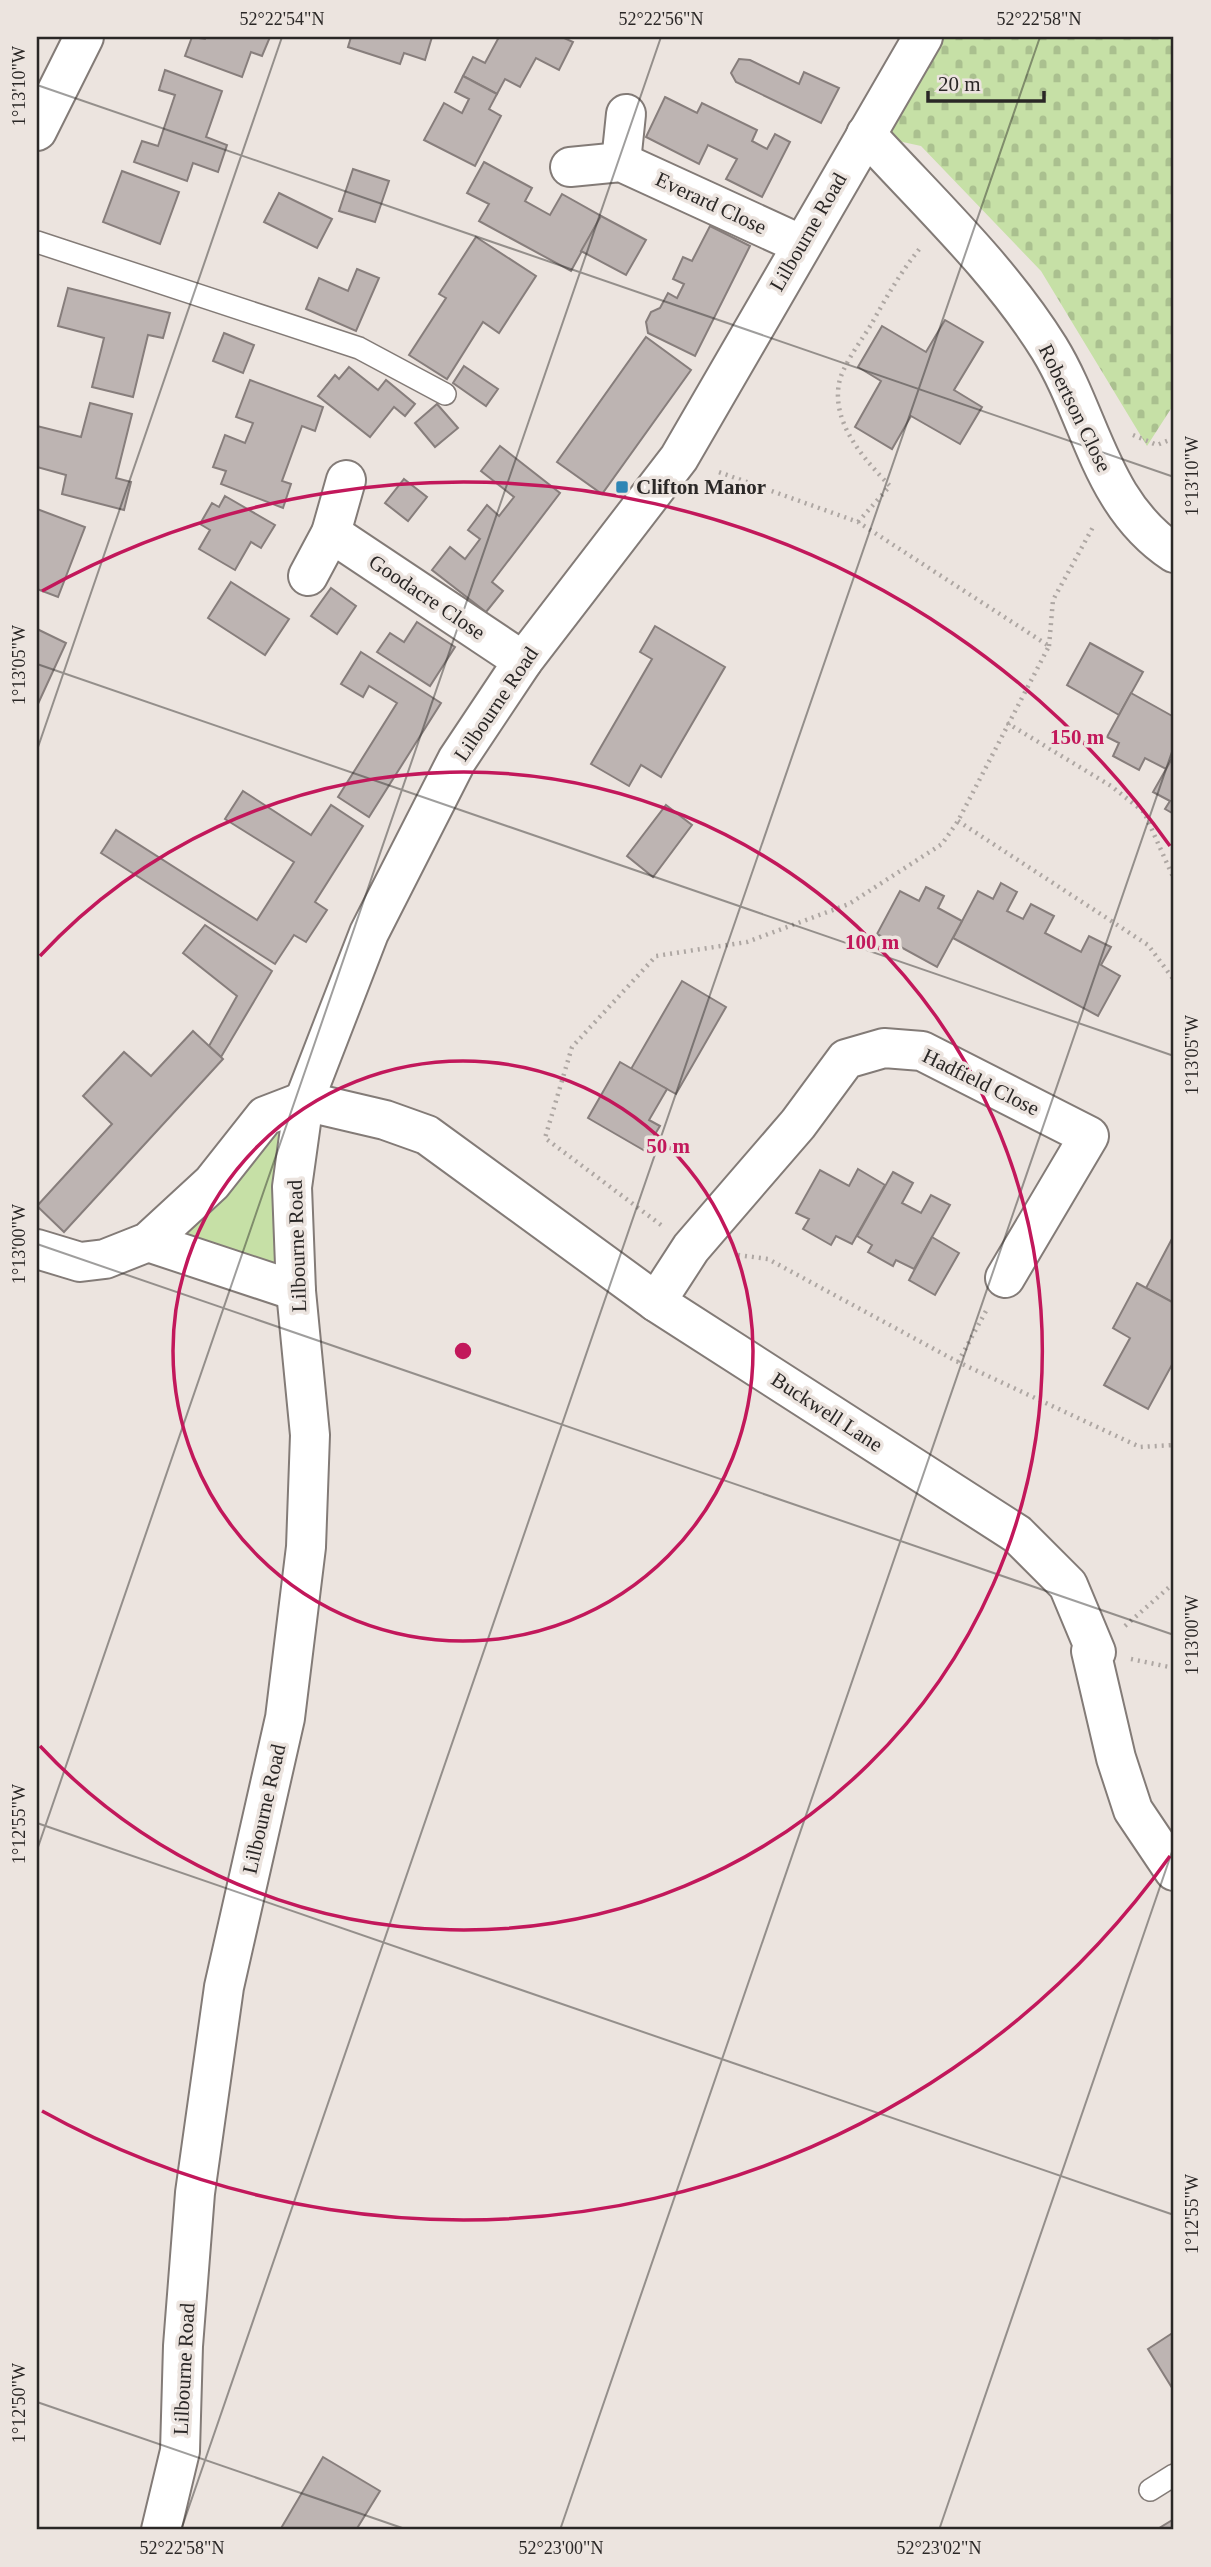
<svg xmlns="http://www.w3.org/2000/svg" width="1211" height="2567" font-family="'Times New Roman',serif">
<defs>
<pattern id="cemetery-stones" width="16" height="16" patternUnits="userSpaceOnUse" patternTransform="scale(1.75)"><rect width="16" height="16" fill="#c6e0a6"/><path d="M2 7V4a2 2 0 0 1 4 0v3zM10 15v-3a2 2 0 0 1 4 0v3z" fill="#aac08f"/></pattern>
</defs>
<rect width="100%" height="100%" fill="#ece4df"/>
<!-- green -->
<polygon fill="#c6e0a6" points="304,1101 296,1291 148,1242"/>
<!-- cemetery -->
<polygon fill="url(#cemetery-stones)" points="923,37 1174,37 1174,404 1147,446 1041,271 921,146 866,134"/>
<!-- building -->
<g fill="#bdb4b2" stroke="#877e7c" stroke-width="2">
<polygon points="192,37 205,39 206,37 270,37 262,56 251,52 242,77 185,56"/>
<polygon points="351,37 432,37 425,60 404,53 400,64 348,47"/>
<polygon points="499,37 562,37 573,42 559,70 536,58 520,87 505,79 497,94 463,76 473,57 485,63"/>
<polygon points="739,59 750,60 799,84 804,72 839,88 821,123 736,82 731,73"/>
<polygon points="165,70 222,91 206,137 227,145 218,172 193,163 187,181 134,162 142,141 158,146 175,95 159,90"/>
<polygon points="463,76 497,94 489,109 501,116 475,166 424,140 444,103 462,113 469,99 455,92"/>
<polygon points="665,97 697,113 702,103 757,130 752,141 767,149 775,134 790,142 762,197 726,179 737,159 708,145 699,164 646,137"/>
<polygon points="484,162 532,188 525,201 550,215 562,194 601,216 571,271 479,221 489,204 467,193"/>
<polygon points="353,169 389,181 375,222 339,211"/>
<polygon points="122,171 179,192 160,244 103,222"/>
<polygon points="279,193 332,219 317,248 264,222"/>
<polygon points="601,216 646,240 626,275 581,251"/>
<polygon points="710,226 750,246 695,356 648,333 646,322 651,312 660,308 668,293 677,298 684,284 673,279 683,257 692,261"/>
<polygon points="476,237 536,276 499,333 483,322 447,379 409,355 446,298 439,294"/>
<polygon points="357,269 379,278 356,331 306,309 319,278 348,291"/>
<polygon points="68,288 170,313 163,338 148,335 133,397 92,387 104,338 58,326"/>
<polygon points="945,320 983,342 954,390 982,407 960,444 911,416 892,449 855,427 881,381 858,367 882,326 926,352"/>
<polygon points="224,333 254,345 243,373 213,361"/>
<polygon points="646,337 691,370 602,494 557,462"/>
<polygon points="464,366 498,389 486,406 453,383"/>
<polygon points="349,367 378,390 386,380 415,404 405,416 394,407 370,437 318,396 335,375 339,379"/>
<polygon points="250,380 323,407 315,431 302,426 282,481 291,484 283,508 221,484 226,471 213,467 225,435 245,443 253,423 236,417"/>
<polygon points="90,403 132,414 116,478 131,482 124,510 62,494 66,475 37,467 37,426 81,437"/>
<polygon points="437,404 458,428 435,447 415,423"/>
<polygon points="500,446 560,493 492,582 503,591 486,612 432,570 450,547 465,559 480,539 468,530 487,505 499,516 514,497 481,471"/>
<polygon points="404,479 427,497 408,521 385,503"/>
<polygon points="225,496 275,525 261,548 251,542 235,570 199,549 210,530 200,524 212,503 219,507"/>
<polygon points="37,509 85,527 58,597 37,589"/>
<polygon points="231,582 289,619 265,655 208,618"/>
<polygon points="331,588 356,606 337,634 311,616"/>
<polygon points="417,622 455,647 430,686 377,652 390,633 404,642"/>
<polygon points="655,626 725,667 661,777 641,765 629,786 591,764 652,659 640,652"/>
<polygon points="37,629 66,643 37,706"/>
<polygon points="1090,643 1143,672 1119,715 1067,685"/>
<polygon points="361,652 441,703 369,817 338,797 397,703 369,686 363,697 341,684"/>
<polygon points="1131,693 1174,717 1174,755 1166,769 1145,758 1139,770 1113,756 1119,743 1107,737"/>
<polygon points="1174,755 1174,814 1165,809 1170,801 1153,792"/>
<polygon points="243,791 311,835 331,805 363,826 315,902 327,910 306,942 294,935 275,964 101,853 116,830 257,920 294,862 225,819"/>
<polygon points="666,805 692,825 653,877 627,856"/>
<polygon points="1001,883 1017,892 1007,911 1023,919 1031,904 1054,916 1045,933 1081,952 1089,936 1111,947 1101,965 1120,976 1098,1016 953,938 978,891 993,899"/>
<polygon points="926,887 944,896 938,908 962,921 937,967 877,934 900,891 919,901"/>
<polygon points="205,925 272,971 221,1057 209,1046 237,996 183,953"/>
<polygon points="682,981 726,1007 676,1094 631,1069"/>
<polygon points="193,1031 223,1059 64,1232 37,1206 112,1124 83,1096 124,1052 151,1076"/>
<polygon points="620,1062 667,1089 649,1120 660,1126 645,1151 588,1118"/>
<polygon points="858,1169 885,1185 852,1244 836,1236 831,1245 803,1229 809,1219 796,1213 820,1170 849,1186"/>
<polygon points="893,1172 913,1183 902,1203 921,1213 931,1195 950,1205 914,1269 896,1260 893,1266 868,1252 872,1245 857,1236"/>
<polygon points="1174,1235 1174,1303 1146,1288"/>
<polygon points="932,1237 959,1253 935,1295 909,1280"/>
<polygon points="1137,1283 1174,1303 1174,1361 1148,1409 1104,1385 1130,1338 1113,1328"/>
<polygon points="1174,2332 1174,2391 1148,2349"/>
<polygon points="323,2457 380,2491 356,2530 280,2530"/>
<polygon points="1174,2519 1174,2530 1156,2530"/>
</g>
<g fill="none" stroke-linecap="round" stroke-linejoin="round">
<!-- lane casing -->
<g stroke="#837b77" stroke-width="24">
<g id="lane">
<polyline points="37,242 359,348 445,394"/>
<polyline points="1150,2490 1174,2475"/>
</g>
</g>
<!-- street casing -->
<g stroke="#837b77" stroke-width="42">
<g id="street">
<polyline points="37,131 84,37"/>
<path d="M866,134C929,203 999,268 1049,348C1092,418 1100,504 1174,553"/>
<polyline points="621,162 626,114"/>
<polyline points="570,167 621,162 800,244"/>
<polyline points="331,533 523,661"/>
<polyline points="308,576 331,533 346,480"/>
<polyline points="148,1242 296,1291"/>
<polyline points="37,1249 80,1262 105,1259 148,1242 212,1183 265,1116 304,1101 385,1120 427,1135 656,1302 1017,1534 1068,1585 1096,1652 1091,1651 1116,1758 1133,1810 1174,1871"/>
<polyline points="656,1302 691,1248 798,1124 846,1059 884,1048 922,1051 1089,1136 1005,1278"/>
</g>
</g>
<!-- secondary casing -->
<g stroke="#837b77" stroke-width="42">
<polyline id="secondary" points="161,2530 180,2451 183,2346 195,2193 224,1987 285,1718 306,1547 310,1435 296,1291 292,1187 304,1101 369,933 457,760 523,661 679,458 923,37"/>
</g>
<!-- path -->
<g stroke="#aea7a3" stroke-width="4.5" stroke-dasharray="2 5" stroke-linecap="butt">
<polyline points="1133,435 1157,445 1174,438"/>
<path d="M858,522L890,486C864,459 829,421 840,379C846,360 862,340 872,323C887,296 902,270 921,247"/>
<polyline points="1049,646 1053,600 1093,527"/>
<polyline points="1007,723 1111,786 1144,812 1174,879"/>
<polyline points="958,821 1148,945 1174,980"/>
<polyline points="661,1225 545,1138 572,1047 656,956 747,942 849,904 942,844 958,821 1049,646 858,522 716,471"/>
<polyline points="738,1255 768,1259 958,1362 1140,1447 1174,1445"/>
<polyline points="958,1362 986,1311"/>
<polyline points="1125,1626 1174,1583"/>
<polyline points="1131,1659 1174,1668"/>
</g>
<!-- lane -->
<use href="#lane" stroke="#fff" stroke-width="21"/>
<!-- street -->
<use href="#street" stroke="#fff" stroke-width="38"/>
<!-- secondary -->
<use href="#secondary" stroke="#fff" stroke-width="38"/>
</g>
<!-- ticks -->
<path fill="none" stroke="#2a2726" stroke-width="2" stroke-opacity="0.45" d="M37,85L1174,477M37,664L1174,1056M37,750L282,37M37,1244L1174,1635M37,1823L1174,2215M37,1850L661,37M37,2402L408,2530M181,2530L1040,37M560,2530L1174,746M939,2530L1174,1846"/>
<!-- distance rings -->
<g fill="none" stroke="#c2185b" stroke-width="3.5">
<circle cx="463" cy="1351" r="290"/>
<path d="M40 956A579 579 0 1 1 40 1746"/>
<path d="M1170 1856A869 869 0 0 1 42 2111M42 591A869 869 0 0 1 1170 846"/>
</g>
<!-- markers -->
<rect fill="#2f86b5" stroke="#ece4df" stroke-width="2.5" x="615" y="480" width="14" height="14" rx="3.5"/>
<g text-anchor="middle" stroke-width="7" stroke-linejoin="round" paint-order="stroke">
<!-- street labels -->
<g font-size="21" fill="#2a2726" stroke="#ece4df">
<text transform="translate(711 203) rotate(25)" y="7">Everard Close</text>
<text transform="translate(808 232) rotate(-60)" y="7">Lilbourne Road</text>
<text transform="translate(1075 408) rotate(64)" y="7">Robertson Close</text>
<text transform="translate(427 597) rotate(34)" y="7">Goodacre Close</text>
<text transform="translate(496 704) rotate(-56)" y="7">Lilbourne Road</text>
<text transform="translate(981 1082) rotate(26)" y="7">Hadfield Close</text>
<text transform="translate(297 1246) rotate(-92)" y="7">Lilbourne Road</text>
<text transform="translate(827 1412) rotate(33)" y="7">Buckwell Lane</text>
<text transform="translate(264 1809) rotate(-77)" y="7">Lilbourne Road</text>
<text transform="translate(184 2369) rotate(-87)" y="7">Lilbourne Road</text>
</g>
<!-- poi labels -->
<g font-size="21" font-weight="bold" fill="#2a2726" stroke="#ece4df" text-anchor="start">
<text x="636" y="494">Clifton Manor</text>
</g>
</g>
<circle cx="463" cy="1351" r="10" fill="#c2185b" stroke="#ece4df" stroke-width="3.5"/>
<g font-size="21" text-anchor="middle" font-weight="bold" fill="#c2185b" stroke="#ece4df" stroke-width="7" stroke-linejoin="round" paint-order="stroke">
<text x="1077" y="744">150 m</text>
<text x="872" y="949">100 m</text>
<text x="668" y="1153">50 m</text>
</g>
<!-- border -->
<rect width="1211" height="2567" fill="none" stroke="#ece4df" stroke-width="77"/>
<!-- scale -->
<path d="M928 91v10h116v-10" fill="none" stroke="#2a2726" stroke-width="3.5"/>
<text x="938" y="91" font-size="21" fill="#2a2726" stroke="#ece4df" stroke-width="5" paint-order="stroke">20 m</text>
<rect x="38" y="38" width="1134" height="2490" fill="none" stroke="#2a2726" stroke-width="2.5"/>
<g font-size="18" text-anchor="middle" fill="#2a2726">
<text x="282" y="25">52°22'54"N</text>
<text x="661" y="25">52°22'56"N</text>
<text x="1039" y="25">52°22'58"N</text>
<text transform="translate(19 86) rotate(-90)" y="6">1°13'10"W</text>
<text transform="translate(1192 476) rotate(-90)" y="6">1°13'10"W</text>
<text transform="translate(19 665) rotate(-90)" y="6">1°13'05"W</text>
<text transform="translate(1192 1055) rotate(-90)" y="6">1°13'05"W</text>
<text transform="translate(19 1244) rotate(-90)" y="6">1°13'00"W</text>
<text transform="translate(1192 1635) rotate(-90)" y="6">1°13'00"W</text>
<text transform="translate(19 1824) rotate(-90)" y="6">1°12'55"W</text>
<text transform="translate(1192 2214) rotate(-90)" y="6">1°12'55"W</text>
<text transform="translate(19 2403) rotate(-90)" y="6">1°12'50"W</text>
<text x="182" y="2554">52°22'58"N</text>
<text x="561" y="2554">52°23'00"N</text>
<text x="939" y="2554">52°23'02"N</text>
</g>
</svg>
